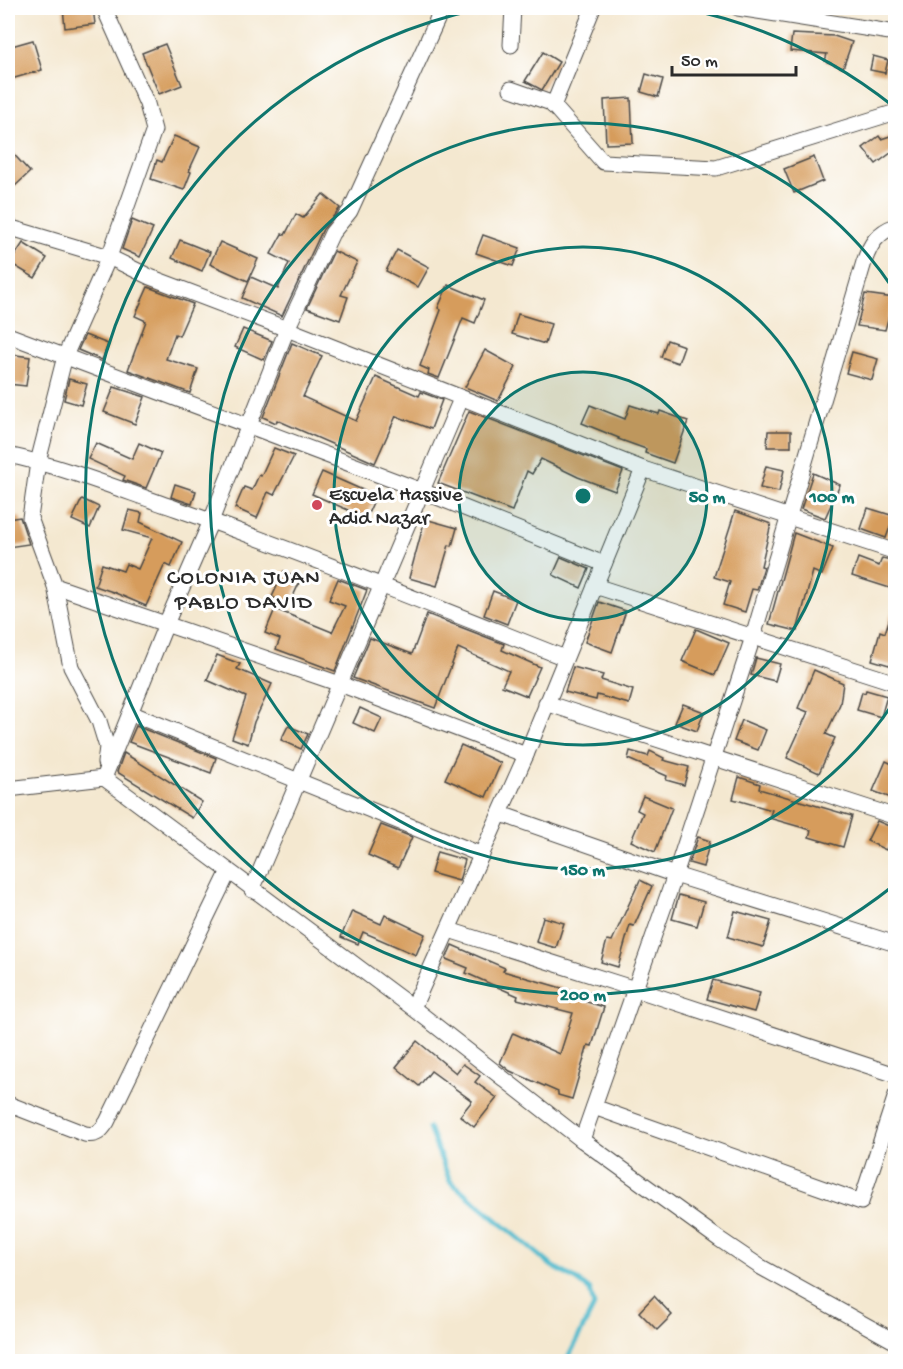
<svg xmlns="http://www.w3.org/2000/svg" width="903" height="1369" font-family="'Gochi Hand',sans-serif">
<rect width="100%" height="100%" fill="#fff"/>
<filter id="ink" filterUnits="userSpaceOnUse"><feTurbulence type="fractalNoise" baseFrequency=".0167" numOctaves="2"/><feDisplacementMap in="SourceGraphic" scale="12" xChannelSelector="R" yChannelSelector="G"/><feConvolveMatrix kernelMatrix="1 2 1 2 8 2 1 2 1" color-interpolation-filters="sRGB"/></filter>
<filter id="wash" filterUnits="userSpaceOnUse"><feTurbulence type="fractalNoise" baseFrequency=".008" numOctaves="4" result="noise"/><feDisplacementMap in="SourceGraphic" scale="24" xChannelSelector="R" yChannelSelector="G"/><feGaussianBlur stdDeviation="1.35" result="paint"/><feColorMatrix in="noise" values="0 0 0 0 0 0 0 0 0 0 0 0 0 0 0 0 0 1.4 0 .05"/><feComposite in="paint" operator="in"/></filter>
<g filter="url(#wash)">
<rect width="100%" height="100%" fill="#f4e8d0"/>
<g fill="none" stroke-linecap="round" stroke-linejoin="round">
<!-- stream -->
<polyline stroke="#51bbce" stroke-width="5" points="429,1128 450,1181 552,1266 577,1280 590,1290 594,1306 566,1362"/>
</g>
<g id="blocks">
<!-- building -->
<g fill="#d69c5b">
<polygon points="63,8 93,8 95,24 65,28"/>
<polygon points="792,34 834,36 852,42 843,68 825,61 827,54 790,51"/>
<polygon points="33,40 42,70 8,80 8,47"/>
<polygon points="165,44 182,85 159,94 142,53"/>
<polygon points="543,52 559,62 542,90 525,81"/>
<polygon points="873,56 888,60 885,73 870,70"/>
<polygon points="646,74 663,79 658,97 641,92"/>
<polygon points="631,98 633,143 606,144 604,100"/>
<polygon points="896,134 896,149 876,164 863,148 879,136 881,139"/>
<polygon points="174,136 200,147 189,171 191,172 184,190 151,179 157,160 162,162"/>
<polygon points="8,148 30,172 14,187 8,180"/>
<polygon points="814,157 823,181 794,193 784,169"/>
<polygon points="323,194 340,208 323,229 282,316 242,298 251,277 278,289 289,263 271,254 282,234 285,235 296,214 303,218"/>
<polygon points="132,220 153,229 140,257 122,249"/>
<polygon points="483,235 520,248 513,266 476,253"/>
<polygon points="180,240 210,252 202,271 172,258"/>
<polygon points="220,242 258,259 248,281 210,264"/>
<polygon points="23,243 47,258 35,278 10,263"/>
<polygon points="397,250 429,267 418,287 386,271"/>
<polygon points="334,251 357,262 341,295 348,297 340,320 307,308"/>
<polygon points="448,285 484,300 475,323 463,318 439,378 428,374 429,370 420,366 441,310 438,308"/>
<polygon points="148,287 193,304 179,336 175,334 166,359 198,369 190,393 128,370 146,321 135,316"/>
<polygon points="865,294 894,298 885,330 857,326"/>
<polygon points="518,314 551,324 545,344 512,334"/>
<polygon points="243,329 272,341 264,360 235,347"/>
<polygon points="85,335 108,344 102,360 78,350"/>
<polygon points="667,340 684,346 678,363 661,357"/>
<polygon points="292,343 322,356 303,397 356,421 376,377 419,396 421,392 442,400 431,429 396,416 375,463 277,420 276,423 263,417"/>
<polygon points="485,350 516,367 498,401 465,387"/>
<polygon points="852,352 878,359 872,380 846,373"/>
<polygon points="9,354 30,357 26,386 8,384"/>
<polygon points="69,379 87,384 81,405 64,400"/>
<polygon points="114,387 145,397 135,424 104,412"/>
<polygon points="590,405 625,419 630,405 659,414 660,411 688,421 673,463 645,453 646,449 618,439 619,438 582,423"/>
<polygon points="469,411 623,471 615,491 578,477 541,459 532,474 527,471 512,511 438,483"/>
<polygon points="768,431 791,431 791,447 767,447"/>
<polygon points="96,443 132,459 139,443 161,453 146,488 123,480 125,476 88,459"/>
<polygon points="274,448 294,456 274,495 268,492 257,518 235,508 244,487 252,490 259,475 261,476"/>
<polygon points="766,466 784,470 779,492 760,488"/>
<polygon points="322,472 376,496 366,518 312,494"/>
<polygon points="813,473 840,485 825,518 801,509"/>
<polygon points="175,484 196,491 192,504 171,497"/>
<polygon points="82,499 99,507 90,528 72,520"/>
<polygon points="868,508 894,516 886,538 861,529"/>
<polygon points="129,510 142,513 140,522 182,542 171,567 165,564 146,606 113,592 95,586 102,564 123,571 126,564 138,569 152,538 123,530"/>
<polygon points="735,511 771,524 761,566 764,567 757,590 752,589 745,612 723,605 730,582 714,577"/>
<polygon points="20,517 29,544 8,547 8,519"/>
<polygon points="425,519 457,528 452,546 449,545 437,586 409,578"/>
<polygon points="794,533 833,548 822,575 813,571 797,631 769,624"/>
<polygon points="561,557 589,569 581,588 553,575"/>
<polygon points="858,558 879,566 882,558 896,561 896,590 852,576"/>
<polygon points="284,571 301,579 289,605 272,597"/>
<polygon points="338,579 367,590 335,671 276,649 280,639 265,633 275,609 332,632 345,606 329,600"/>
<polygon points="493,591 516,600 507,624 484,615"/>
<polygon points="599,602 626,611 612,652 585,642"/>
<polygon points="893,608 896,609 896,667 872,660 880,631 885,633"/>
<polygon points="427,614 504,644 502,650 540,667 527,696 502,686 509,671 458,648 435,708 353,678 370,638 412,654"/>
<polygon points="696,629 729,643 715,675 682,661"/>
<polygon points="217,655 240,664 237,669 272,684 254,722 248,744 232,738 246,697 207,680"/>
<polygon points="756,658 780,664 775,681 751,675"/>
<polygon points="573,667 603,675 601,680 633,690 629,704 597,695 596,700 565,692"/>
<polygon points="814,670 843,683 840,704 826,734 835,738 819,773 787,758 808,712 798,708"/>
<polygon points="866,690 887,696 881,717 857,710 862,692 865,693"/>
<polygon points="683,704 704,712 697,731 675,723"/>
<polygon points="360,708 382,718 375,733 353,723"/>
<polygon points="742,720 766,730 758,750 734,741"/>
<polygon points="136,726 216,758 211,773 129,742"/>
<polygon points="288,726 308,734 301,749 281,740"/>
<polygon points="461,745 501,763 486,797 445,779"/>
<polygon points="630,751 648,756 650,751 664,758 663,760 689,767 684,785 666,780 667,776 628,759"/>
<polygon points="124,753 202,802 192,818 117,772"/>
<polygon points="886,761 896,766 896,800 873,791"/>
<polygon points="739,777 760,784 759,789 852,816 843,847 809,837 811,830 769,818 772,810 733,799"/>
<polygon points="643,796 672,808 655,852 631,841 643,813 637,810"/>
<polygon points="877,821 896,829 886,850 867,841"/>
<polygon points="381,825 412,837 398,868 368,855"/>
<polygon points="698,837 710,841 703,867 689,863"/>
<polygon points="437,852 465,860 459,881 431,873"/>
<polygon points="640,880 652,886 634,926 630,925 618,967 601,962 607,940 612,941"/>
<polygon points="679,895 704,902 697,926 672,919"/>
<polygon points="352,911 381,924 385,915 425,934 416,955 363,932 358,944 341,937"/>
<polygon points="735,911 771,921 763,947 728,937"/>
<polygon points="543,917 564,923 556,948 536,942"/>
<polygon points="452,945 505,968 503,971 572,991 570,997 604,1007 592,1046 588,1045 572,1099 558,1095 558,1092 510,1071 500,1063 513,1033 560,1054 573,1013 517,999 518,996 466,973 468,968 446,959"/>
<polygon points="713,980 760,993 754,1012 707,999"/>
<polygon points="417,1041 456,1073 463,1064 480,1076 475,1082 497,1098 474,1127 460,1116 472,1101 431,1071 419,1086 396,1067"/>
<polygon points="654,1296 672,1315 657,1330 639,1312"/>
</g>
</g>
</g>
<g filter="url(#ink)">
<use href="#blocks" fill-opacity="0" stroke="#494744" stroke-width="1.5"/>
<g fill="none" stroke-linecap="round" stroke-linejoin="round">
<!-- minor casing -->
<g stroke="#494744" stroke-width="17">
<g id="minor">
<polyline points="104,8 147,104 154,130 109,257 65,356 38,462 30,518 55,586 71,667 99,721 107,747 105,763"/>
<polyline points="738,8 896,33"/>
<polyline points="511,45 513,8"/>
<polyline points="511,89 551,103 603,162 716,168 896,112"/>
<polyline points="553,106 593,8"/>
<polyline points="8,227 109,257 150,277 287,329 643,469 896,552"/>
<polyline points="8,335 422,491 604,564"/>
<path d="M8,455C65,467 121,490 177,509C308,555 436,607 565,658"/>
<polyline points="55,586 340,684 526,755"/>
<polyline points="595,586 896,683"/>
<polyline points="546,703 896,817"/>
<polyline points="130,713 482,855"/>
<polyline points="104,778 166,624 211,521 287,329 332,233 350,211 437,20 440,8"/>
<polyline points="8,789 104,778 413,1008 582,1140 719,1239 759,1266 896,1342"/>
<polyline points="501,814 675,875 896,944"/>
<polyline points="252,890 461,399"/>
<polyline points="449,930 635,989 896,1075"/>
<polyline points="413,1008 526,755 643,469"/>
<path d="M8,1104L85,1134C97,1136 101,1131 107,1122L228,873"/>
<polyline points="594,1107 861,1202 896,1095"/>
<path d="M582,1140L675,875L753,637L864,262C870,245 877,232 896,226"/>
</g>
</g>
<!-- minor -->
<use href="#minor" stroke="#fff" stroke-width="15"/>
</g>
</g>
<!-- distance rings -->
<circle cx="583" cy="496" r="124" fill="#0f766e" fill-opacity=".12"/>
<g fill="none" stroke="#0f766e" stroke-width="3">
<circle cx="583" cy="496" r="124"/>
<circle cx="583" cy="496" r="249"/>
<path d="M894 702A373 373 0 1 1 894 290"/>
<path d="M893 886A498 498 0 1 1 484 8M682 8A498 498 0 0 1 893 106"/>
</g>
<!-- markers -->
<circle fill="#d1495b" stroke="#fff" stroke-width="2" cx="317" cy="505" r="6"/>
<g text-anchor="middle" stroke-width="6" stroke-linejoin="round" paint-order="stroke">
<!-- poi labels -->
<g font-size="21" fill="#2b2b2b" stroke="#fff" text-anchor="start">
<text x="329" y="500">Escuela Hassive<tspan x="329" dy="24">Adid Nazar</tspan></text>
</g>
<!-- neighbourhood labels -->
<g font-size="22" letter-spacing="1.5" fill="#2b2b2b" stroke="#fff">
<text x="244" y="583">COLONIA JUAN<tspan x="244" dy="25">PABLO DAVID</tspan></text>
</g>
</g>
<circle cx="583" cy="496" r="9" fill="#0f766e" stroke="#fff" stroke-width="3"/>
<g font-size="18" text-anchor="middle" font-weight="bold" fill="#0f766e" stroke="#fff" stroke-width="6" stroke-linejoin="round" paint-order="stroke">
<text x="707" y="502">50 m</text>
<text x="832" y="502">100 m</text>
<text x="583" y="875">150 m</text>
<text x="583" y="1000">200 m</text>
</g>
<!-- margin -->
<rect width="903" height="1369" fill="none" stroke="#fff" stroke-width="30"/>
<!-- scale -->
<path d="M672 66v9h124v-9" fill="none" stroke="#2b2b2b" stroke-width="3"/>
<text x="681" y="66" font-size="18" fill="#2b2b2b" stroke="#ffffff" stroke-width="4.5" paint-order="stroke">50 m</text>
</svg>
